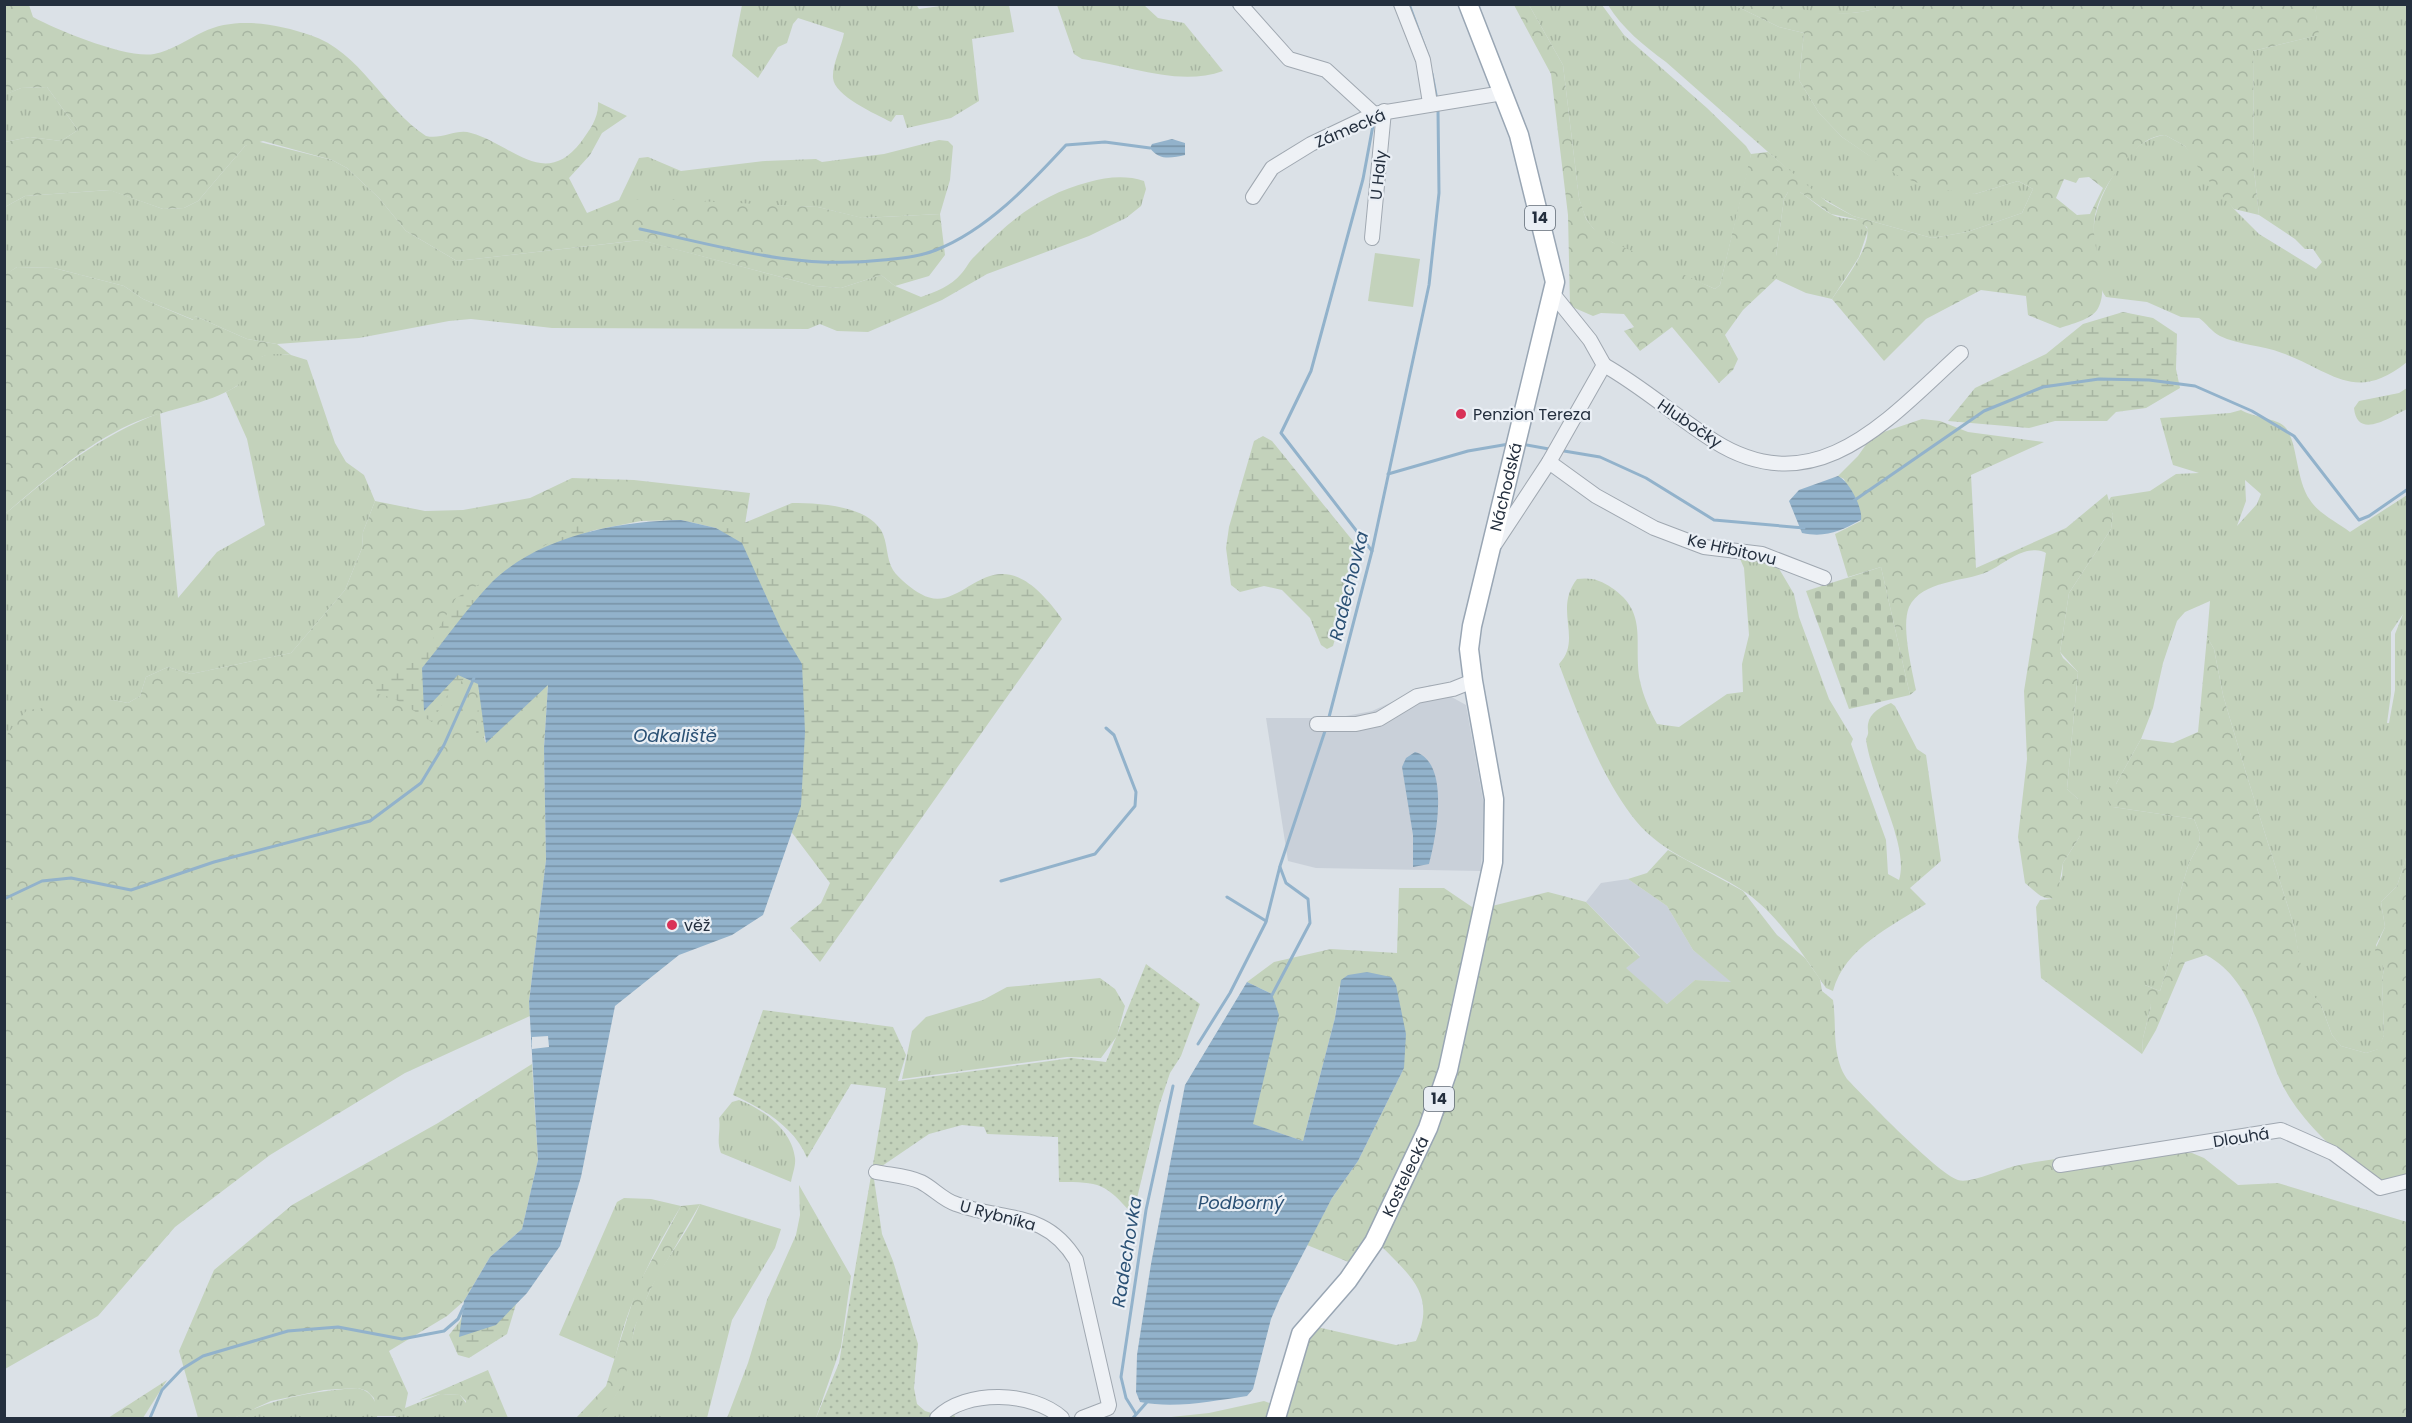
<svg xmlns="http://www.w3.org/2000/svg" width="2412" height="1423" font-family="Poppins,sans-serif">
<defs>
<pattern id="grass-tufts" width="24" height="20" patternUnits="userSpaceOnUse" patternTransform="scale(1.5)"><rect width="24" height="20" fill="#c3d2bb"/><path d="M3 7l-1-3M5 7V3M7 7l1-3M15 17l-1-3M17 17v-4M19 17l1-3" fill="none" stroke="#a7b5a2"/></pattern>
<pattern id="forest-crowns" width="20" height="18" patternUnits="userSpaceOnUse" patternTransform="scale(1.5)"><rect width="20" height="18" fill="#c3d2bb"/><path d="M2 6a3 3 0 1 1 6 0M12 15a3 3 0 1 1 6 0" fill="none" stroke="#a7b5a2"/></pattern>
<pattern id="wetland-marsh" width="20" height="14" patternUnits="userSpaceOnUse" patternTransform="scale(1.5)"><rect width="20" height="14" fill="#c3d2bb"/><path d="M1 5h8M5 5V1M11 12h8M15 12V8" fill="none" stroke="#a7b5a2"/></pattern>
<pattern id="cemetery-stones" width="16" height="16" patternUnits="userSpaceOnUse" patternTransform="scale(1.5)"><rect width="16" height="16" fill="#c3d2bb"/><path d="M2 7V4a2 2 0 0 1 4 0v3zM10 15v-3a2 2 0 0 1 4 0v3z" fill="#a7b5a2"/></pattern>
<pattern id="garden-dots" width="8" height="8" patternUnits="userSpaceOnUse" patternTransform="scale(1.5)"><rect width="8" height="8" fill="#c3d2bb"/><path d="M2 2h.1M6 6h.1" fill="none" stroke="#a7b5a2" stroke-width="1.8" stroke-linecap="round"/></pattern>
<pattern id="water-rules" width="6" height="5" patternUnits="userSpaceOnUse" patternTransform="scale(1.5)"><rect width="6" height="5" fill="#92b2cb"/><path d="M0 2.5h6" fill="none" stroke="#7791a6"/></pattern>
</defs>
<rect width="100%" height="100%" fill="#dbe1e7"/>
<!-- built -->
<g fill="#c9d0d9">
<polygon points="1430,685 1466,705 1484,805 1481,871 1316,868 1288,861 1266,718 1335,718 1372,711"/>
<polygon points="1628,879 1667,906 1693,950 1732,982 1695,980 1667,1004 1625,968 1640,956 1586,902 1601,883"/>
</g>
<!-- grass -->
<g fill="url(#grass-tufts)" fill-rule="evenodd">
<path d="M916,4L919,9L954,4L1009,5L1014,32L972,39L979,101L951,118L907,128L903,115H896L891,122C876,114 834,96 833,78C832,64 842,46 844,33L798,18L793,24L787,43L778,47L758,78L732,56L742,5Z"/>
<path d="M1057,5H1144L1158,18L1184,23L1223,71C1178,87 1128,65 1082,59L1074,54Z"/>
<path d="M1529,5H1602L1624,35L1707,108L1746,146L1751,154L1750,161L1720,285L1715,289C1684,275 1614,250 1593,228C1585,220 1582,208 1579,198L1563,65Z"/>
<path d="M1608,5H1734L1779,27L1804,33L1799,80L1819,113L1842,137L1870,156L1975,194L2018,181L2033,189L2022,213L1967,232L1932,238L1853,216L1817,195L1666,62C1643,45 1623,29 1608,5Z"/>
<path d="M1772,5H1877L1876,8C1846,19 1803,11 1772,5Z"/>
<path d="M2315,5H2407V362C2355,404 2332,371 2282,353C2262,345 2238,345 2220,336C2212,332 2206,323 2199,318L2181,317L2147,302L2106,297C2100,290 2100,280 2099,271C2096,256 2092,239 2094,225C2098,193 2129,138 2165,135L2185,146L2234,209L2259,234L2316,269L2322,262L2313,249H2305L2295,239L2259,215L2254,170L2253,51L2318,35Z"/>
<polygon points="47,87 78,130 61,141 30,137 5,142 4,95 21,88"/>
<polygon points="939,140 948,141 953,146 950,180 940,214 862,218 818,207 619,200 639,158 648,157 681,171 765,161 816,159 822,162 884,154"/>
<path d="M256,141L332,160L347,168L379,198L406,231L457,261L641,240L815,286L841,288L881,275L895,286L921,297C935,292 951,286 961,274C966,269 969,261 975,256C1009,221 1041,194 1089,182C1107,177 1126,175 1144,181L1146,189L1141,206L1126,218L1089,236L987,274L942,300L868,332L837,331L820,324L808,329L552,328L471,319L449,321L359,338L277,344L247,339L195,316L194,320L143,299L124,286L54,268L17,267L5,275V207L25,196L110,190L163,209L184,208L198,201L245,146Z"/>
<path d="M1795,191L1800,192C1811,199 1826,214 1838,217C1851,220 1861,217 1868,230L1859,257L1832,299L1806,293L1776,279V256L1784,199L1788,192Z"/>
<path d="M271,353L291,355L307,360L335,443L346,462L364,475L375,501L363,532L362,548L345,590L291,653L191,674L168,667L146,677L140,696L128,703L113,700L15,727L5,743V514C54,473 98,436 160,413L178,598L217,552L265,525L247,439L226,392L237,386L255,359Z"/>
<path d="M2407,388V409C2392,416 2357,441 2354,408L2359,401L2399,393Z"/>
<path d="M2241,410C2253,417 2277,419 2284,426C2298,439 2295,479 2310,500C2319,514 2337,522 2350,532L2407,495V855L2397,886L2381,902L2385,927L2376,945L2384,968L2382,981L2384,1035L2379,1049L2366,1053L2341,1046L2332,1035L2321,1005L2303,984L2294,926L2246,773L2223,695L2214,649L2207,637L2210,601L2185,612L2177,621L2163,663L2153,708L2141,739L2116,784L2113,807L2194,819L2200,834L2199,844L2189,863L2179,896L2172,953L2160,991L2145,985L2151,1006L2143,1038L2142,1054L2041,978L2036,907L2040,900L2052,899L2062,876L2063,863L2080,836L2078,799L2067,789L2078,672L2060,652L2069,593L2111,529L2113,515L2108,502L2111,497L2150,491L2176,474L2199,473L2173,465L2160,418L2230,413ZM2245,480L2261,494L2257,504L2237,526L2246,501ZM2403,614L2395,634V690L2389,723H2387L2391,694V632Z"/>
<path d="M1738,554L1765,559L1778,567L1794,594L1799,617L1829,699L1853,739L1851,744L1886,840L1888,874L1899,880C1910,845 1871,781 1866,739C1870,732 1867,731 1868,724C1870,712 1881,707 1891,703L1895,706L1917,749L1926,755L1941,861L1910,888L1926,904C1891,927 1845,947 1833,991L1826,988C1802,954 1778,913 1742,890C1707,867 1664,855 1636,821C1603,781 1577,713 1559,664C1583,639 1553,610 1577,579C1591,577 1601,580 1612,588C1649,613 1633,643 1640,681C1643,696 1650,711 1657,724L1679,727L1727,694L1743,692L1742,664L1749,635L1744,568Z"/>
<polygon points="1100,978 1115,989 1125,1006 1117,1036 1101,1058 1067,1057 902,1079 912,1031 926,1017 983,1000 1007,987"/>
<path d="M739,1100C763,1109 792,1130 795,1158C796,1166 792,1175 791,1182L721,1153C716,1141 721,1131 719,1118L732,1102Z"/>
<polygon points="799,1185 851,1276 841,1347 816,1418 727,1418 748,1363 767,1300 796,1235 800,1215"/>
<path d="M624,1198L651,1199L681,1206C651,1255 628,1303 615,1359L559,1335L617,1202Z"/>
<path d="M700,1204L781,1229L775,1248L732,1320L707,1418H597C628,1387 624,1371 634,1331C637,1317 645,1302 651,1288C665,1259 688,1233 700,1204Z"/>
<path d="M358,1388C373,1392 378,1403 377,1418H234C273,1398 314,1391 358,1388Z"/>
<polygon points="440,1394 460,1395 466,1403 466,1418 395,1418 400,1410"/>
</g>
<!-- forest -->
<g fill="url(#forest-crowns)" fill-rule="evenodd">
<path d="M5,4L29,5L33,17C57,30 127,59 154,54C171,51 188,39 203,32C235,16 278,24 310,35C360,51 384,109 426,136C442,140 457,128 471,133C512,144 544,190 581,142C590,129 599,118 598,102L627,116L602,133L590,155L569,178L587,213L619,200L655,199L818,207L863,218L940,214L945,255L929,276L895,286L881,275L841,288L815,286L640,240L457,261L406,231L379,198L347,168L332,160L263,141L245,146L198,201L184,208L163,209L109,190L25,196L5,207V142L30,137L61,141L78,130L47,87L21,88L5,95Z"/>
<path d="M1877,4L2315,5L2319,35L2253,51L2254,170L2259,215L2234,209L2201,172L2185,146L2165,135C2148,136 2137,147 2127,159C2109,179 2092,205 2094,233C2095,255 2110,290 2097,310C2090,320 2071,324 2060,328L2028,315L2026,296L1981,290L1926,319L1884,361L1832,299C1843,282 1872,247 1867,227L1855,219L1831,214L1800,192H1788L1784,199L1776,256V279L1743,310L1725,335L1738,359L1733,370L1719,383L1672,327L1640,351L1624,331L1634,327L1624,314L1601,313L1593,316L1570,306L1568,215L1551,74L1514,5H1529L1563,65L1579,198L1586,219L1593,228L1612,242L1715,289L1720,285L1751,154L1768,152L1827,202L1853,216L1932,238L1967,232L2022,213L2033,189L2018,181L1975,194L1931,188L1897,175L1842,137L1819,113L1799,80L1804,33L1779,27L1734,5C1746,5 1760,3 1772,5C1805,8 1844,20 1876,8ZM2089,177L2103,188L2090,214L2077,215L2056,198L2064,179L2076,183L2079,178Z"/>
<path d="M17,267L54,268L124,286L143,299L193,320L195,316L247,339L277,344L291,355C241,349 260,375 230,390C200,406 162,410 131,424C83,446 44,481 5,514L4,275Z"/>
<path d="M1922,419L1940,421L1968,432L2044,442L1971,475L1976,568L2066,528L2107,494L2113,515L2111,529L2069,593L2060,652L2063,658L2078,672L2067,789L2078,799L2086,814L2080,836L2063,863L2057,897C2044,903 2035,891 2025,883L2018,837L2027,759L2024,691L2046,553C2040,549 2031,550 2024,552C2011,556 2000,566 1987,572C1964,582 1922,580 1909,607C1901,626 1912,670 1916,690L1910,695L1881,567L1848,577L1835,534L1861,521L1844,479L1838,476L1858,456L1872,436Z"/>
<polygon points="572,478 634,480 750,493 742,543 716,528 681,520 641,521 590,531 458,675 478,684 485,742 548,684 544,748 546,860 529,1002 530,1016 405,1073 270,1155 175,1227 98,1316 5,1369 4,743 8,733 27,710 113,700 128,703 140,696 146,677 168,667 191,674 291,653 345,590 362,548 363,532 375,501 425,511 463,510 530,498"/>
<path d="M2207,637L2214,649L2223,695L2246,773L2294,926L2304,984L2321,1005L2332,1035L2341,1046L2366,1053L2378,1049L2384,1035L2382,981L2384,968L2375,950L2385,927L2381,902L2397,886L2407,855V1190C2380,1190 2377,1183 2356,1167C2328,1145 2297,1115 2281,1082C2261,1039 2252,979 2206,955L2185,962L2156,1030L2142,1054L2143,1038L2151,1006L2142,989L2145,985L2160,991L2172,953L2179,896L2189,863L2199,844L2200,834L2194,819L2113,807L2109,802V786L2116,784L2141,739L2173,743L2198,732Z"/>
<path d="M1668,850L1743,891L1777,935L1805,958L1820,979L1822,991L1833,1000C1837,1027 1831,1055 1847,1079C1866,1099 1936,1172 1958,1180C1970,1184 2002,1169 2015,1166C2074,1153 2133,1153 2192,1153L2204,1158L2238,1185L2278,1183L2407,1222V1418H1285L1309,1338L1317,1327L1396,1345L1416,1341C1436,1296 1412,1277 1381,1246L1436,1131L1449,1097L1492,906L1548,892L1586,902L1640,957L1626,968L1667,1004L1695,980L1731,982L1693,950L1667,906L1628,879L1647,873Z"/>
<path d="M1399,888H1444L1475,909C1464,961 1454,1015 1440,1066C1424,1127 1385,1210 1351,1263L1307,1245L1332,1198L1358,1161L1404,1068L1339,986L1335,1018L1303,1141L1252,1124L1263,1075L1272,994L1247,982L1274,962L1331,949L1397,953Z"/>
<polygon points="532,1064 538,1160 522,1229 490,1257 464,1301 447,1316 389,1351 408,1393 405,1408 397,1416 377,1416 374,1398 367,1391 358,1388 324,1390 271,1401 234,1418 198,1418 179,1351 214,1270 292,1205 438,1123"/>
<polygon points="700,1204 650,1290 634,1329 629,1363 621,1387 610,1405 597,1418 576,1418 606,1386 637,1287 681,1206"/>
<polygon points="488,1370 508,1418 466,1418 466,1401 460,1395 440,1394 419,1400"/>
<polygon points="167,1380 143,1418 108,1418"/>
</g>
<!-- wetland -->
<g fill="url(#wetland-marsh)">
<polygon points="2123,312 2153,318 2177,334 2176,369 2180,388 2146,408 2116,412 2107,421 2055,421 2029,428 1948,421 1975,388 2046,354 2083,324"/>
<polygon points="1263,436 1272,441 1361,551 1333,646 1327,649 1321,645 1310,618 1282,590 1264,586 1240,592 1231,585 1226,548 1229,527 1254,441"/>
<path d="M792,503C818,503 865,505 881,530C888,542 886,559 893,570C898,578 913,590 921,594C967,621 991,519 1062,619L820,962L790,928L821,903L830,883L774,809L713,529L732,528Z"/>
<polygon points="579,525 584,529 585,534 547,667 478,743 476,736 479,690 471,677 466,677 448,694 432,722 393,698 371,692 384,677 426,651 456,598"/>
<polygon points="479,1279 517,1301 507,1334 469,1358 458,1355 449,1335 460,1321"/>
</g>
<!-- cemetery -->
<polygon fill="url(#cemetery-stones)" points="1881,567 1910,695 1849,709 1806,591"/>
<!-- garden -->
<path fill="url(#garden-dots)" d="M1146,964L1200,1004L1181,1056L1170,1073L1159,1106L1133,1215C1105,1183 1100,1182 1059,1182L1058,1137L987,1134L984,1127L962,1125L929,1134L882,1166L874,1179L882,1234L893,1261L918,1344L914,1388L917,1404L925,1411L938,1415L954,1412L955,1418H816L839,1363L886,1088L851,1084L807,1158C795,1127 762,1108 733,1095L763,1010L893,1027L906,1055L898,1081L1072,1058L1106,1062Z"/>
<!-- pitch -->
<g fill="#c3d2bb">
<polygon points="1375,253 1420,259 1413,307 1368,301"/>
<polygon points="1264,1401 1272,1404 1268,1418 1162,1418 1209,1413"/>
</g>
<!-- water -->
<g fill="url(#water-rules)">
<path d="M1172,139L1185,143V155C1172,158 1159,161 1150,148L1152,144Z"/>
<path d="M1838,476C1849,481 1863,508 1861,520C1840,531 1826,538 1802,533L1789,501L1799,490Z"/>
<path d="M681,520L716,528L742,543L781,629L802,664L805,732L801,806L763,915L732,935L679,955L615,1006L581,1177L560,1246L527,1293L496,1325L459,1337L464,1301L490,1257L522,1229L538,1160L529,1002L546,860L544,748L548,685L486,743L478,684L458,675L424,711L422,668C445,640 467,608 492,582C539,536 619,521 681,520Z"/>
<path d="M1415,752C1451,762 1436,838 1429,864L1413,867V835L1402,767L1406,758Z"/>
<path d="M1367,972L1391,977L1396,985L1406,1034L1404,1068L1358,1161L1332,1198L1280,1298L1271,1319L1253,1389L1247,1396C1212,1401 1175,1409 1140,1402L1136,1392L1137,1355L1151,1264L1185,1085L1247,982L1272,994L1279,1015L1253,1124L1303,1141L1335,1018L1341,980L1348,975Z"/>
</g>
<!-- pier -->
<polygon fill="#dbe1e7" points="548,1036 549,1047 532,1049 532,1037"/>
<g fill="none" stroke-linecap="round" stroke-linejoin="round">
<!-- stream -->
<g stroke="#92b2cb" stroke-width="3">
<polyline points="1409,4 1428,56"/>
<polyline points="1432,74 1437,100"/>
<path d="M640,229C724,247 797,270 883,260C901,258 919,257 936,250C987,230 1030,184 1066,145L1105,142L1150,148"/>
<polyline points="1521,444 1549,449"/>
<polyline points="1564,451 1600,457 1646,478 1714,520 1804,528"/>
<polyline points="1388,474 1468,451 1509,444"/>
<polyline points="1852,502 1984,411 2043,387 2099,379 2149,380 2195,386 2252,411 2294,436 2359,520 2369,516 2408,489"/>
<polyline points="1372,551 1281,433 1311,371 1363,179 1374,120"/>
<polyline points="1328,721 1372,551 1429,285 1439,193 1438,110"/>
<polyline points="1001,881 1095,854 1135,806 1136,792 1114,735 1106,728"/>
<polyline points="1227,897 1266,921"/>
<polyline points="4,899 42,881 71,878 131,890 214,862 370,821 421,783 444,745 474,678"/>
<polyline points="1272,995 1310,923 1308,899 1286,883 1280,867"/>
<polyline points="1198,1044 1230,993 1266,922 1280,866 1326,728"/>
<polyline points="1136,1414 1126,1398 1121,1377 1146,1210 1173,1086"/>
<polyline points="150,1418 162,1390 182,1369 203,1356 288,1331 338,1327 402,1339 444,1331 458,1319 464,1306"/>
<polyline points="1133,1418 1147,1402"/>
</g>
<!-- minor casing -->
<g stroke="#a0a8b1" stroke-width="16">
<g id="minor">
<polyline points="1240,4 1289,59 1326,70 1374,114"/>
<polyline points="1401,4 1423,60 1430,103"/>
<polyline points="1253,197 1272,168 1311,144 1374,114 1503,93"/>
<polyline points="1372,238 1384,111"/>
<path d="M1604,365C1643,387 1676,417 1714,441C1817,506 1890,417 1961,353"/>
<polyline points="1549,462 1596,496 1654,528 1704,547 1762,554 1824,578"/>
<polyline points="1495,544 1549,462 1604,365 1590,340 1553,294"/>
<polyline points="1317,724 1356,724 1379,719 1417,696 1453,689 1473,681"/>
<polyline points="2060,1165 2281,1130 2333,1153 2380,1188 2408,1181"/>
<path d="M876,1172C890,1175 908,1176 921,1182C933,1188 943,1200 956,1204C1004,1222 1045,1209 1076,1260L1109,1405L1108,1408L1082,1418"/>
<path d="M937,1418C966,1389 1032,1391 1062,1418"/>
</g>
</g>
<!-- major casing -->
<g stroke="#99a6b4" stroke-width="21">
<g id="major">
<path id="s1" d="M1276,1418L1301,1334L1348,1280L1374,1242L1428,1128L1448,1070L1493,862L1494,799L1473,681L1469,649L1472,626L1555,282L1519,135L1468,4"/>
</g>
</g>
<!-- minor -->
<use href="#minor" stroke="#eef1f5" stroke-width="14"/>
<!-- major -->
<use href="#major" stroke="#fff" stroke-width="18"/>
</g>
<!-- markers -->
<g fill="#d93258" stroke="#eaeff5" stroke-width="2">
<circle cx="1461" cy="414" r="6"/>
<circle cx="672" cy="925" r="6"/>
</g>
<g text-anchor="middle" stroke-width="4.5" stroke-linejoin="round" paint-order="stroke">
<!-- shield labels -->
<g fill="#eaeff5" stroke="#5f6975" stroke-width="1.5">
<rect x="1525" y="206" width="30" height="24" rx="4.5"/>
<rect x="1424" y="1087" width="30" height="24" rx="4.5"/>
</g>
<g font-size="15" font-weight="bold" fill="#242f3e">
<text x="1540" y="223">14</text>
<text x="1439" y="1104">14</text>
</g>
<!-- street labels -->
<g font-size="16" fill="#242f3e" stroke="#eaeff5">
<text transform="translate(1350 128) rotate(-23)" y="6">Zámecká</text>
<text transform="translate(1378 175) rotate(-84)" y="6">U Haly</text>
<text transform="translate(1690 423) rotate(34)" y="6">Hlubočky</text>
<text dy="6" stroke="none"><textPath href="#s1" startOffset="987">Náchodská</textPath></text>
<text transform="translate(1732 549) rotate(13)" y="6">Ke Hřbitovu</text>
<text transform="translate(2241 1137) rotate(-9)" y="6">Dlouhá</text>
<text dy="6" stroke="none"><textPath href="#s1" startOffset="278">Kostelecká</textPath></text>
<text transform="translate(998 1215) rotate(15)" y="6">U Rybníka</text>
</g>
<!-- poi labels -->
<g font-size="16" fill="#242f3e" stroke="#eaeff5" text-anchor="start">
<text x="1473" y="420">Penzion Tereza</text>
<text x="684" y="931">věž</text>
</g>
<!-- water labels -->
<g font-size="18" font-style="italic" fill="#2b5175" stroke="#eaeff5">
<text transform="translate(1349 586) rotate(-76)" y="6">Radechovka</text>
<text x="675" y="742">Odkaliště</text>
<text x="1241" y="1209">Podborný</text>
<text transform="translate(1127 1252) rotate(-81)" y="6">Radechovka</text>
</g>
</g>
<!-- border -->
<rect width="2412" height="1423" fill="none" stroke="#242f3e" stroke-width="12"/>
</svg>
